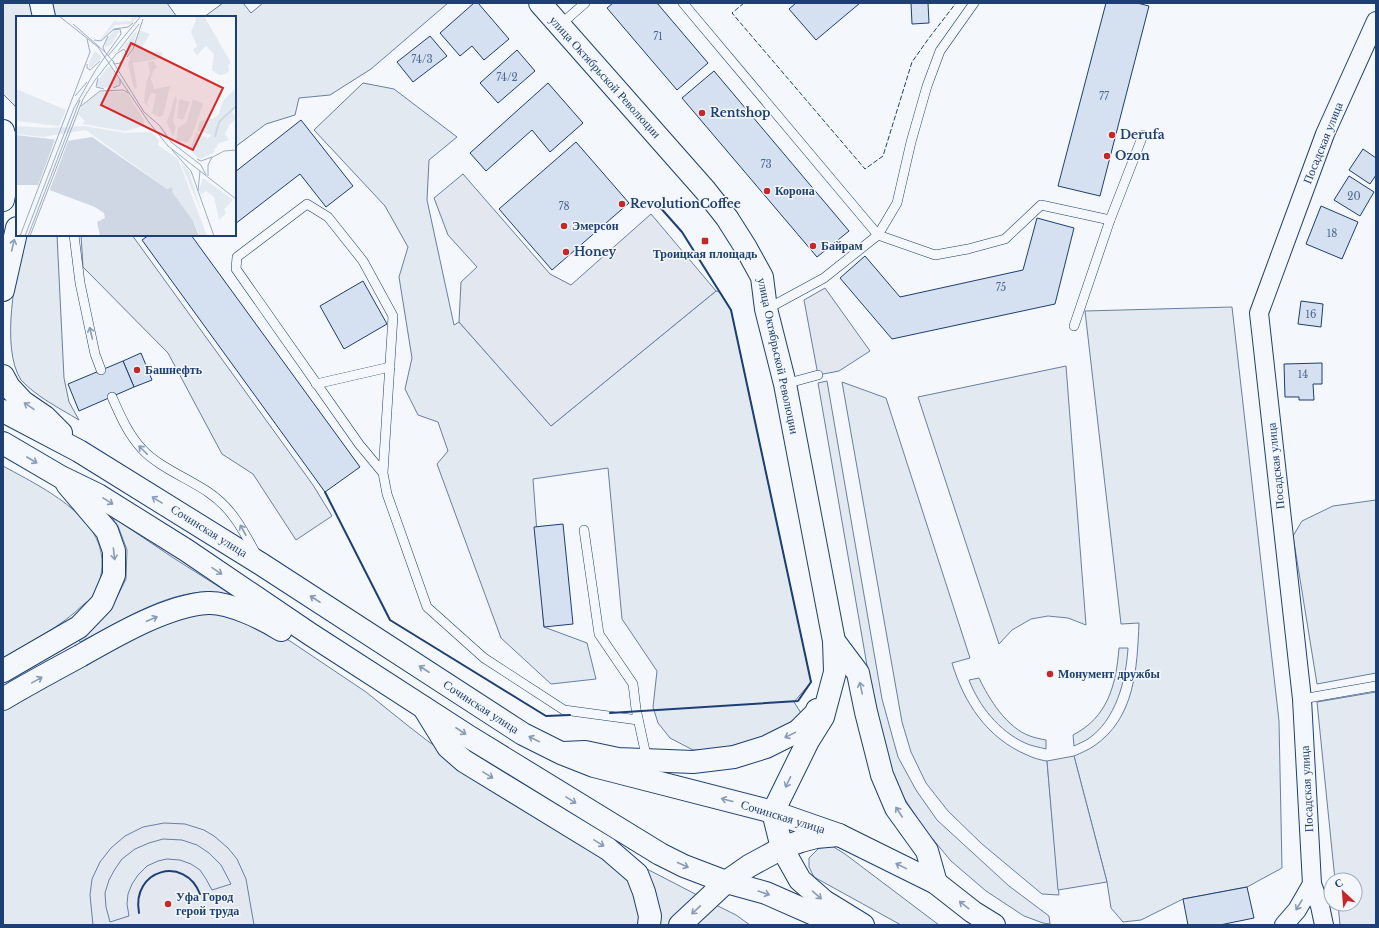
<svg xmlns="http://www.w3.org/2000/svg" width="1379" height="928" font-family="'Libre Baskerville',serif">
<rect width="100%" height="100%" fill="#f4f7fb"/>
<!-- green -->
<g fill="#e3e9f0" stroke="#687fa3">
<polygon points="3,3 30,3 33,17 17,17 17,111 15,106 3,94"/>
<polygon points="45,3 167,3 177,17 48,17"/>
<polygon points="223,3 243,3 251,13 263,3 448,3 371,69 330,95 299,98 295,115 266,124 235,147 235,17 204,17"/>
<polygon points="363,83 394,89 457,137 429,160 427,200 454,325 459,322 551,426 716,291 720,292 731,310 811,682 794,702 801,713 778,733 717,750 693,750 670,738 658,723 653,707 657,671 622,619 608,468 533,479 544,627 587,643 596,679 551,684 501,638 437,464 448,451 438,422 418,415 405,389 412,358 399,277 408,247 385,206 314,130"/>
<path d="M24,235H57L64,378L69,402L79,420C59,408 37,397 21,380C0,347 16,274 24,235Z"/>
<polygon points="81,235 132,235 313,485 332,516 296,540 253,474 222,454 168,353 83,267"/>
<path d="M1232,307L1279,721L1282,868L1247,887L1183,899L1141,920L1123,922L1111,908L1107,882L1074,756C1081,753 1088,750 1094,746C1135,718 1137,669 1139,623L1121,624L1085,311Z"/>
<polygon points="1066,366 1086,625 1068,618 1048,616 1031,619 1012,630 999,644 918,397"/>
<polygon points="827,381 882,699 898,757 916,790 937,820 1009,886 1049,916 1050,924 1043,923 1024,916 986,891 951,861 926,831 904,798 888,762 873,700 818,383"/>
<path d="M842,382L886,398L970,658L952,663C964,703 987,738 1027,755C1033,758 1040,760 1047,761L1059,895L1042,894L982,844L948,811L926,783L911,752L902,722Z"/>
<path d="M3,466C39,486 103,515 102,564C102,574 99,587 93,596C91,599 87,602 84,604C61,627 30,642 3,658Z"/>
<polygon points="1376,500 1376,673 1317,684 1293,536 1302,521 1333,506"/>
<path d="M111,516L172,557L235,597C226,595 217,592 208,592C163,592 119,623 80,642L78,639L85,635L111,609L126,579L127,550L118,526Z"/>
<path d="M209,612L261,625L290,641L366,692L407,725L429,742L512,796L624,874C633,890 640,906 640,925H3V710L108,652L142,634L177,620Z"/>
<path d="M1119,648H1128C1126,680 1116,720 1088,739C1083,742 1078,744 1074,746L1073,735C1108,717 1116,685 1119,648Z"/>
<path d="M979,678C989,699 1007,728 1030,736C1035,738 1041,739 1046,740V749C1039,747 1031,746 1025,743C999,731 979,706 969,680Z"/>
<polygon points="1376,692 1376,925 1340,925 1338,904 1355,904 1355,880 1335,880 1317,702"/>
<polygon points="832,846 845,854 939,925 901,925 814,877 809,867 809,858 819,848"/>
<polygon points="645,868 699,896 670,925 658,925"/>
<polygon points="716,905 736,915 750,925 694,925"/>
</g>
<!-- parking -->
<g fill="#e3e8f0" stroke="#687fa3" fill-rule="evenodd">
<polygon points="463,174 550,274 571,285 651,214 716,291 551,426 459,322 461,282 477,267 448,235 434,198"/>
<polygon points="825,288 870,351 839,371 818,375 804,300"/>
<polygon points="1074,756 1107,882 1058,890 1047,761"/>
<path d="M164,823L185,824L204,830L214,836L228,848L237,859L246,879L254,925H93L90,895L92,879L100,862L111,848L125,836L143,827ZM163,839L182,840L197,845L209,853L221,865L231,884L212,890L206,879L200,870L191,864L180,860L167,859L158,861L147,866L138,875L132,884L128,894L127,904L129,916L110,922L106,907L105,893L109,880L115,869L122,859L135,849L149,843Z"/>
</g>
<!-- building -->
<g fill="#d5e0f0" stroke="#1d3f73">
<polygon points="474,3 478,3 509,39 484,60 472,46 460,56 440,33"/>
<polygon points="613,3 657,3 708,63 677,90 607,8"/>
<polygon points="796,3 860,3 816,40 789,9"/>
<polygon points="911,3 928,3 929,23 912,24"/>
<polygon points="1106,3 1137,3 1149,6 1100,196 1058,186"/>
<polygon points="430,36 447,56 413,82 397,62"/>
<polygon points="517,50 535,71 498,103 480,83"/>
<polygon points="714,71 849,231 817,257 682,98"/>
<polygon points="548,83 583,123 550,152 532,130 486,171 470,153"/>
<polygon points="301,120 353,186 326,207 300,174 235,224 235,172"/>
<polygon points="576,142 629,203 552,270 499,209"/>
<polygon points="1363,149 1376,158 1376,175 1370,184 1349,170"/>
<polygon points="1349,176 1374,192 1360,216 1334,200"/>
<polygon points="1321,206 1358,222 1342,259 1306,244"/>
<polygon points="1037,218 1074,228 1055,304 892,339 840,278 865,256 900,297 1023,270"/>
<polygon points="149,235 191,235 360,467 325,492 142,240"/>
<polygon points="363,281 387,324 344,349 320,306"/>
<polygon points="1301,301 1323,304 1321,327 1298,324"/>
<polygon points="141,353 152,380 134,387 123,361"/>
<polygon points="123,361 134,387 79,411 68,384"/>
<polygon points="1322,363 1322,384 1313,384 1314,400 1299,400 1299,397 1285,397 1284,364"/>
<polygon points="563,524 573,624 544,627 534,527"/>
<polygon points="1247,887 1254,918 1220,925 1188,925 1183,899"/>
</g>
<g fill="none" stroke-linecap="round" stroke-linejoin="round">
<!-- lane casing -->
<g stroke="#1d3f73" stroke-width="10">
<g id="lane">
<polyline points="683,3 878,235 897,203 911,142 927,86 940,51 974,3"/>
<polyline points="560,25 585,3"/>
<polyline points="74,235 80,283 95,354 101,370"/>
<polyline points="767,309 824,278 878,235 935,255 968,249 1005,239 1041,205 1110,220"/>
<polyline points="1074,326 1110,220 1143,135"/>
<polyline points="316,384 390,367"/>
<polyline points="785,384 818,375"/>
<path d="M112,397C120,415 128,434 142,449C157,466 189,479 208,492C232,508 243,530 256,554"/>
<polyline points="383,473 359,444 236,269 237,257 307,204 328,217 363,261 393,316 383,473 387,494 427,607 484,658 564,710 638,720"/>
<polyline points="584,530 599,634 633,684 636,709 647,760"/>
<polyline points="1302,699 1376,686"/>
</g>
</g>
<!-- street casing -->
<g stroke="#1d3f73" stroke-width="20">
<g id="street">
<polyline points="1312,884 1320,906 1324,925"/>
<polyline points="1284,925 1297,910 1312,884 1302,699 1259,313 1325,134 1376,21"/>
</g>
</g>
<!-- secondary casing -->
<g stroke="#1d3f73" stroke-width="24">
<g id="secondary">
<polyline points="540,3 705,190 727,218 746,248 762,277 766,309 785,384 834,641 835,672 823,717 808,741 773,812 782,848 800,880 824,901 863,925"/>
<polyline points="834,641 858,673 866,712 882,775 896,808 927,851 936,883"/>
<polyline points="424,708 448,747 464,761 608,849 637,874 644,892 650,916 649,925"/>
<polyline points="563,753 585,752 618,759 693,762 734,757 766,747 798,731 816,713 817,710"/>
<polyline points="680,925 726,882 749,866 782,848 801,841 816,837 839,835"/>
</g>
</g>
<!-- primary casing -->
<g stroke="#1d3f73" stroke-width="24">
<g id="primary">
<polyline points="41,3 44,17"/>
<polyline points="3,131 9,150 9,170 3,200"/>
<polyline points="3,290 17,228"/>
<polyline points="3,376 9,387 23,402 45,417 61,433"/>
<polyline points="3,411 79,451 261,564 523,734 561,753 594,766 773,812 839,835 936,883 973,912 994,925"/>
<polyline points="3,443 61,477 98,495 186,550 310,634 471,738 660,854 684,866 726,882 766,893 816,915 835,925"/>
<polyline points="3,671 79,627 102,603 114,575 114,551 107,531 67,484"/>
<path d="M3,699C28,684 54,670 80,656C115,636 168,605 208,603C229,602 264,619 281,630"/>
</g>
</g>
<!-- lane -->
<use href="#lane" stroke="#f4f7fb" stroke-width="9"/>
<!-- street -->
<use href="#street" stroke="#f4f7fb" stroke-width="18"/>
<!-- secondary -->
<use href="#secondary" stroke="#f4f7fb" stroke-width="22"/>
<!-- primary -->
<use href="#primary" stroke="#f4f7fb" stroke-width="22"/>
<!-- fence -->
<polyline stroke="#1d3f73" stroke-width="1" stroke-dasharray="5 2" stroke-linecap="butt" points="744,3 732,13 865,169 883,156 912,62 929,38 956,3"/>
<!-- wall -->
<g stroke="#1d3f73" stroke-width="2">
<polyline points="325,492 390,620 546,716 570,715"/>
<polyline points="610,713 798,701 811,682 731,310 682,232 658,205"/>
<path d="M139,913C131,869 185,855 200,894"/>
</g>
</g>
<!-- one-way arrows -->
<defs><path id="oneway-shaft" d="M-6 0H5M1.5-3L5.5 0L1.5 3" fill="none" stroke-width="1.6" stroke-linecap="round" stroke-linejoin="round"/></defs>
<g stroke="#889bb7">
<use href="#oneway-shaft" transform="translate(13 245) rotate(-77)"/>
<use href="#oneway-shaft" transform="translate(91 333) rotate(-103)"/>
<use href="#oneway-shaft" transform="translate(29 406) rotate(-146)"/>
<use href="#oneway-shaft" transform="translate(143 450) rotate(-135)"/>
<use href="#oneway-shaft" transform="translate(32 460) rotate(30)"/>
<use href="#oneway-shaft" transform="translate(157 500) rotate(-148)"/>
<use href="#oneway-shaft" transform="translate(108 501) rotate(32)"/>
<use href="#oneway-shaft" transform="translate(243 530) rotate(-119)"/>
<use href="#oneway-shaft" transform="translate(114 554) rotate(84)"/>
<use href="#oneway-shaft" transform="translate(217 571) rotate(34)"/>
<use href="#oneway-shaft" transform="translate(315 599) rotate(-147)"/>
<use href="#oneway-shaft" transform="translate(152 619) rotate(-23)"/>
<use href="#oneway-shaft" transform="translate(424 669) rotate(-147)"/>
<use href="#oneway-shaft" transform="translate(37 680) rotate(-29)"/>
<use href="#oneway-shaft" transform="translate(861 688) rotate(-102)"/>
<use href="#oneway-shaft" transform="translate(461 731) rotate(33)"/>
<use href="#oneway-shaft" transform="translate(790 735) rotate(154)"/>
<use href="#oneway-shaft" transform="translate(534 739) rotate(-153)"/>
<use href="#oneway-shaft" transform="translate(488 775) rotate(32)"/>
<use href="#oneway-shaft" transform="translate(788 782) rotate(116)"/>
<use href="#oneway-shaft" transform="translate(571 800) rotate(32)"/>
<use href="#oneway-shaft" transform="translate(727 800) rotate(-165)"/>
<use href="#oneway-shaft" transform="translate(899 812) rotate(-123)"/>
<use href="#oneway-shaft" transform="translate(599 843) rotate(31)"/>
<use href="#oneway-shaft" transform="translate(683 865) rotate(24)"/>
<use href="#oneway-shaft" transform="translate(901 866) rotate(-154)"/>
<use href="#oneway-shaft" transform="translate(764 893) rotate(19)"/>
<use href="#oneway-shaft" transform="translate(817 895) rotate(41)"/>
<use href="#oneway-shaft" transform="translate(964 905) rotate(-142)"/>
<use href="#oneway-shaft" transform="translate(1299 905) rotate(121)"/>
<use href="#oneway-shaft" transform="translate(696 910) rotate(137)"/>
</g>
<!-- markers -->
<g fill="#c62828" stroke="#f4f7fb" stroke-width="1.5">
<circle cx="702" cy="113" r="4"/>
<circle cx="1112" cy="135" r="4"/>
<circle cx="1107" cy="156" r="4"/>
<circle cx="767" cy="191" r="4"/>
<circle cx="622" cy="204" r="4"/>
<circle cx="564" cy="226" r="4"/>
<rect x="701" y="237" width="8" height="8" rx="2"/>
<circle cx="813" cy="246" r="4"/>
<circle cx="566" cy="252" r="4"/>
<circle cx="137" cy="370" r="4"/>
<circle cx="1050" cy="674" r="4"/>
<circle cx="168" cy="904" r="4"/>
</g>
<g text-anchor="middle" stroke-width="3" stroke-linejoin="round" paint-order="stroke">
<!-- number labels -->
<g font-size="10" fill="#4b6792">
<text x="658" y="40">71</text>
<text x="422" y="63">74/3</text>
<text x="507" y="81">74/2</text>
<text x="1104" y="100">77</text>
<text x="766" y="168">73</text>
<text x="1354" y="200">20</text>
<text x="564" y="210">78</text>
<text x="1332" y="237">18</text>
<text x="1001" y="291">75</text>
<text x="1311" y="318">16</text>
<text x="1303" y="378">14</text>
</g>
<!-- street labels -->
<g font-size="12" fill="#1d3f73" stroke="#f4f7fb">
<text transform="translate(605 77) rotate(48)" y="4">улица Октябрьской Революции</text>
<text transform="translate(1323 143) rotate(-68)" y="4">Посадская улица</text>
<text transform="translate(778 356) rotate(78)" y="4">улица Октябрьской Революции</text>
<text transform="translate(1276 466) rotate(-96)" y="4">Посадская улица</text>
<text transform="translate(209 531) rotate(32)" y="4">Сочинская улица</text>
<text transform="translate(481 707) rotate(33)" y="4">Сочинская улица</text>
<text transform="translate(1307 789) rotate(-93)" y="4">Посадская улица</text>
<text transform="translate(783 817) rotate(17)" y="4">Сочинская улица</text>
</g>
<!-- poi labels -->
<g font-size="12" font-weight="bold" fill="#1d3f73" stroke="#f4f7fb" text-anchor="start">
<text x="710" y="117">Rentshop</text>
<text x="1120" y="139">Derufa</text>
<text x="1115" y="160">Ozon</text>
<text x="775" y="195">Корона</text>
<text x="630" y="208">RevolutionCoffee</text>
<text x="572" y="230">Эмерсон</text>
<text x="821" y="250">Байрам</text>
<text x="574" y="256">Honey</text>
<text x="705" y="258" text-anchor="middle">Троицкая площадь</text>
<text x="145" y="374">Башнефть</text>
<text x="1058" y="678">Монумент дружбы</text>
<text x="176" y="901">Уфа Город<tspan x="176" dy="14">герой труда</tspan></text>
</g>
</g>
<!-- overview -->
<g transform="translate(16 16)">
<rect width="220" height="220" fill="#f4f7fb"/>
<path d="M117,0H122L115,8L99,9L87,23L83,25L99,4L101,6L115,5ZM179,0H188L215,47L212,49L213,55L210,58L203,59L196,54L198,38L190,30L181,39L177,34L181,30L175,16L180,4ZM104,14L95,29L89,32V25L98,15ZM121,14L117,30L113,38L112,33L107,31ZM123,14L134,18L126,31L127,35L146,36L147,42L117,47L121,72L118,73L112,48ZM79,35L86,41L73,53V46ZM137,45L141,51L137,55L135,63L138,73L154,70L147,99L143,101L136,97L140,78L135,77L131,87L133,92L128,86L130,66L134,57L132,46ZM92,51H95L104,66L100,71L82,72L80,67ZM220,72V89L216,96L220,103L213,109L209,118L213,124L203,127L198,134L199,136L184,143L174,134L180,117L192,122L196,119L181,115L184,105L197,103L203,98L207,85ZM0,73L50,94L43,110L0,105ZM87,75L111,76L128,104V110L109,115L66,108L69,105L62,98L66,90L79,78ZM159,80L161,83L157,105L160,112L157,121L151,107ZM163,83L174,86L167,104L161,102ZM177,83L187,88L177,117L172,126L160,125L162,112L171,106ZM0,110L33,112L69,110L109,117L135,116L143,124L142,129L162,143L191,220H184L177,205L155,176L157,171L151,173L70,114L27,121L0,118ZM164,145L173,156L185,194L182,188ZM187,162L217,184L208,193L210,197L203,204L198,181L190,175L185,179L183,174Z" fill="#e3e9f0"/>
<path d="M0,119L51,125L76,121L151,173L157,171L156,176L177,205L183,220H84L81,206L89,202L88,197L79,191L20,169H0Z" fill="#cfd7e4"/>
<path d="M40,121L53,123L33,176L21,172Z" fill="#f4f7fb"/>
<path fill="none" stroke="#cfd7e4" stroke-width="2" d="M199,121L203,106L220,90"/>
<path fill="none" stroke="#9eadc5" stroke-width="1" d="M43,0L82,31L132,105L152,130L220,183M57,8L89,36M78,24L85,25L98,13L112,11L117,7M102,35L123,8M92,40L125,0M111,41L117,33L127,3M97,46L128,96L144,110L155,126L185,149L190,159M71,48V52L74,54L84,45M82,62L80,71L88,73M97,72L104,69V63M59,80L71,66M65,90L84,75L107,74L113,77M156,134L175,155L198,220M195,142L208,135L220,134M181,143L185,145L196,141L192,149V160M182,175L184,155M4,220L74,36L71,23M9,220L58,92L79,55L105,18L104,13L97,14M12,220L64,84M14,220L67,83L79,64L84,58L90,50L98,41L100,38L108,33L111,38L104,47L99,48L97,45L95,43L89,36L87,31L92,20"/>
<path fill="#d62828" fill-opacity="0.15" stroke="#d62828" stroke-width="2" d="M115,27L207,72L177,134L85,89Z"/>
<rect width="220" height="220" fill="none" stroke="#1d3f73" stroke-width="2"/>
</g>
<!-- border -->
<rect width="1379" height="928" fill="none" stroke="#1d3f73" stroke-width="8"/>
<!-- north arrow -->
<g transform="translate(1343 892) rotate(334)"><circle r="19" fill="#f4f7fb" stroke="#9eadc5"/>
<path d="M0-3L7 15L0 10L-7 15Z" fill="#c62828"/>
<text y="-6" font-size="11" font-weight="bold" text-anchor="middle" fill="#1d3f73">С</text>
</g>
</svg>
